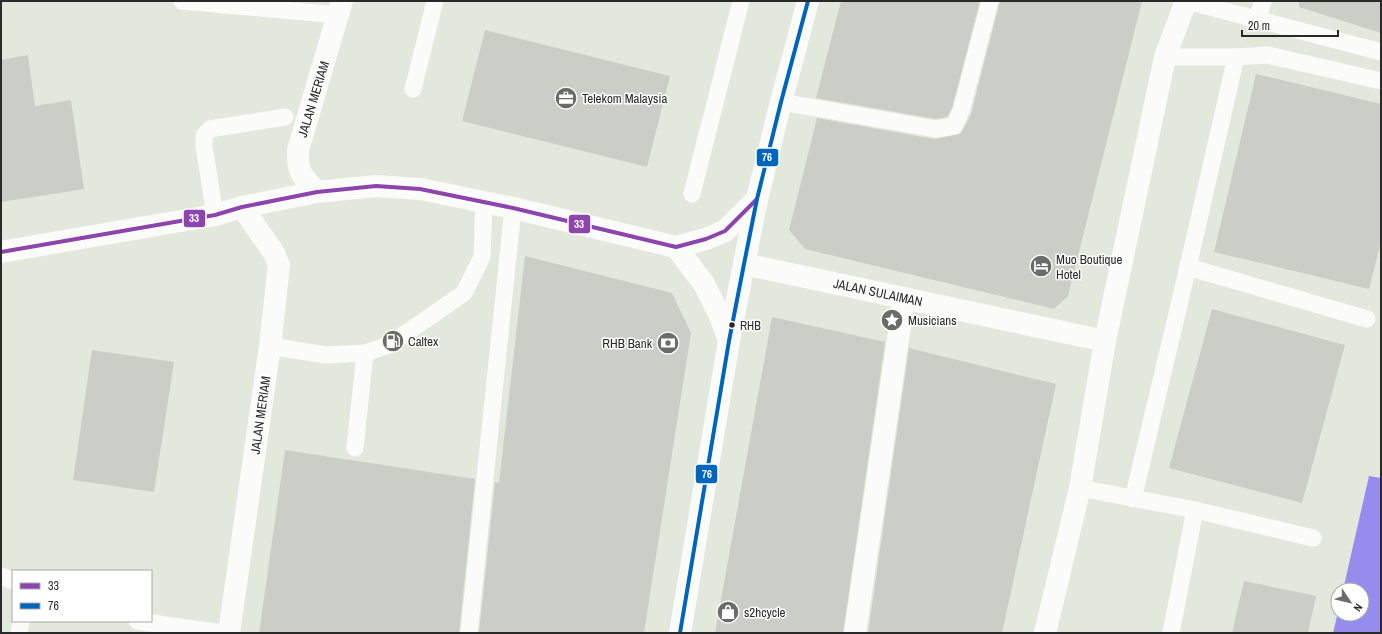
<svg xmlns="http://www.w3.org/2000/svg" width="1382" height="634" font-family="'Archivo Narrow',sans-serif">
<rect width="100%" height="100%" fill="#e3e8dd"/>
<!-- water -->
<polygon fill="#968cee" points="1369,476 1381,478 1381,633 1333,633 1338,612 1338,614 1362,614 1362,590 1343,590"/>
<!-- building -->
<g fill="#cacec7">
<polygon points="841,1 980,1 952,108 947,117 936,119 816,98"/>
<polygon points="1000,1 1142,1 1068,296 1054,309 805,249 789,230 817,118 934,139 960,134 963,130 971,114"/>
<polygon points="1299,1 1381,1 1381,33 1299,7"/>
<polygon points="485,30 670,76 647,167 462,121"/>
<polygon points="28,55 35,106 71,100 84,189 1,202 1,60"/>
<polygon points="1256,74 1381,104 1381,242 1369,289 1214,252"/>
<polygon points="525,256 672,293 691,333 644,633 479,633 495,482 499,483"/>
<polygon points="1212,309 1345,345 1302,503 1169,468"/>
<polygon points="772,317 885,342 843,633 715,633"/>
<polygon points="909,348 1056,384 1002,633 868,633"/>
<polygon points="92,350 174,362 154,492 73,480"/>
<polygon points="285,450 475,479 459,633 259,633"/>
<polygon points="1244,581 1316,596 1308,633 1232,633"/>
</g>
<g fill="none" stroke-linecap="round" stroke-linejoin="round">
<!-- service -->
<g stroke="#fbfcfa" stroke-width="17">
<polyline points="182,1 339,15"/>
<polyline points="1187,1 1381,52"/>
<polyline points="1257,20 1263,1"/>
<polyline points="1165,57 1236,57 1268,55 1381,81"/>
<polyline points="1236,57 1188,267 1367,319"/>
<polyline points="413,89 435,1"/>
<polyline points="781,102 936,129 954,126 961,111 990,1"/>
<polyline points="692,194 741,1"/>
<polyline points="215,215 204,146 204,136 210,129 285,117"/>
<polyline points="270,346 326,355 365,353 389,345 464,293 482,257 484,202"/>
<polyline points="355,448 365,353"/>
<polyline points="1080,488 1195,510 1171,633"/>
<polyline points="1133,499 1188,267"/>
<polyline points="1195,510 1313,538"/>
<polyline points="1,576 13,581"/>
<polyline points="137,621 222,633"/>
<polyline points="19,633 21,621"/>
<polyline points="469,633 513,208"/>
</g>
<!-- pedestrian -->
<polyline stroke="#fbfcfa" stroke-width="22" points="855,633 904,298"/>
<!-- minor -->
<g stroke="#fbfcfa" stroke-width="22">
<path d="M317,192C302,176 297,173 298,150L342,1"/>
<polyline points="676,247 704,284 720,316 729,341"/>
<polyline points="1,252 215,215 242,207 317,192 376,186 420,189 513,208 676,247 706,239 725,231 757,199"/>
<polyline points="744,264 1105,341"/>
<polyline points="229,633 270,346 279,265 274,253 242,207"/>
</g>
<!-- tertiary -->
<g stroke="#fbfcfa" stroke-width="22">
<polyline points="680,633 729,341 744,264 757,199 781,102 808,1"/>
<polyline points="1045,633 1080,488 1105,341 1165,57 1186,1"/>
</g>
<!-- bus-1 casing -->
<g stroke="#fff" stroke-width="7">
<polyline id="bus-1" points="1,252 215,215 242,207 317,192 376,186 420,189 513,208 676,247 706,239 725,231 757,199"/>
</g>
<!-- bus-2 casing -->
<g stroke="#fff" stroke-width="7">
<polyline id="bus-2" points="680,633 729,341 744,264 757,199 781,102 808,1"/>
</g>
<!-- bus-1 -->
<use href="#bus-1" stroke="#8e44ad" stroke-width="4"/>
<!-- bus-2 -->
<use href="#bus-2" stroke="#0065bd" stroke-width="4"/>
</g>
<!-- icons -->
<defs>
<g id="office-disc" transform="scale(1.15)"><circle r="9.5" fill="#6a6c68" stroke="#fff"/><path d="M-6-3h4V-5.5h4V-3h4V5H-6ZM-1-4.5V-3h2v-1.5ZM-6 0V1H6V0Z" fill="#fff"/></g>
<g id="hotel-disc" transform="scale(1.15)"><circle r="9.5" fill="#6a6c68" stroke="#fff"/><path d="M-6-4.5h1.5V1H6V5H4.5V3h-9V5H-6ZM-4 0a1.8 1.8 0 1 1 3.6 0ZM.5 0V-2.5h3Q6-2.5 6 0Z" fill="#fff"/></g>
<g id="sight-disc" transform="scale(1.15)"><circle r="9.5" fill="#6a6c68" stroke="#fff"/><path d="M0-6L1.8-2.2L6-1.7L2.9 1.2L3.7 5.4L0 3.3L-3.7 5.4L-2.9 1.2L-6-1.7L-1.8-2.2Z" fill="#fff"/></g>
<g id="fuel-disc" transform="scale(1.15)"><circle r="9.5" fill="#6a6c68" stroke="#fff"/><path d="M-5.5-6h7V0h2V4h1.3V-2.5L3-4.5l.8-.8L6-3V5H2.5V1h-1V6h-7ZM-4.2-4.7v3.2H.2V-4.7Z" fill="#fff"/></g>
<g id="bank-disc" transform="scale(1.15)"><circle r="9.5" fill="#6a6c68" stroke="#fff"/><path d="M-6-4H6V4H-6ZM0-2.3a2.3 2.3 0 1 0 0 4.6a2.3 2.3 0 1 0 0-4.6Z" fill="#fff"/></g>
<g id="shop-disc" transform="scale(1.15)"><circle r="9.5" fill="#6a6c68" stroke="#fff"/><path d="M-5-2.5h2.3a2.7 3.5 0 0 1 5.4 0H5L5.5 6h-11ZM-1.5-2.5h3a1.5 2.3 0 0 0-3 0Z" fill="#fff"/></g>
</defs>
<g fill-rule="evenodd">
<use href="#office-disc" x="566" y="98"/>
<use href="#hotel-disc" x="1041" y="266"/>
<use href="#sight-disc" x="892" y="320"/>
<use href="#fuel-disc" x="393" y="341"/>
<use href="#bank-disc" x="668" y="343"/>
<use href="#shop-disc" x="728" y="612"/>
</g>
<!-- markers -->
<circle fill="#292929" stroke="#fff" stroke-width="1.5" cx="732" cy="325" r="3.5"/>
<g text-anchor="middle" stroke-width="3" stroke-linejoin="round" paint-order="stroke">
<!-- bus labels -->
<g font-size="12" fill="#292929" stroke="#fff" text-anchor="start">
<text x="740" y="330">RHB</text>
</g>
<!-- poi labels -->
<g font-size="13" fill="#292929" stroke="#fff" text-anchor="start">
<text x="582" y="103">Telekom Malaysia</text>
<text x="1056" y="264">Muo Boutique<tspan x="1056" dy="15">Hotel</tspan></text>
<text x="908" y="325">Musicians</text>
<text x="408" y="346">Caltex</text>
<text x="652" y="348" text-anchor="end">RHB Bank</text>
<text x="744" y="617">s2hcycle</text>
</g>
<!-- street labels -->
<g font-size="13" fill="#292929" stroke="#fff">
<text transform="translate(313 99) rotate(-73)" y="5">JALAN MERIAM</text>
<text transform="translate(878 292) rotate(12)" y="5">JALAN SULAIMAN</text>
<text transform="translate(260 415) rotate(-82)" y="5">JALAN MERIAM</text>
</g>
</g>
<g stroke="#fff" stroke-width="1.5">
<rect x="756" y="148" width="23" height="19" rx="4" fill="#0065bd"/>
<rect x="183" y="209" width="23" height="19" rx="4" fill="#8e44ad"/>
<rect x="568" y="214" width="23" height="20" rx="4" fill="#8e44ad"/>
<rect x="695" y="464" width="23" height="20" rx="4" fill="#0065bd"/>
</g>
<g font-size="11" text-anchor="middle" font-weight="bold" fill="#fff">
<text x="767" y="161">76</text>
<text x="194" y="222">33</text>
<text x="579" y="228">33</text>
<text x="707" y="478">76</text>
</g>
<!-- border -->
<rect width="1382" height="634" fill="none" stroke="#292929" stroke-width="4"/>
<!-- legend -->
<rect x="12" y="570" width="140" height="52" fill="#ffffff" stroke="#a9a9a9"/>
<rect x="20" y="583" width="20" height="6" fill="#8e44ad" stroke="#a9a9a9"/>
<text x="48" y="590" font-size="12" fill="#292929">33</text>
<rect x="20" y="603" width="20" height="6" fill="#0065bd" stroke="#a9a9a9"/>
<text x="48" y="610" font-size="12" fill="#292929">76</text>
<!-- north arrow -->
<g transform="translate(1350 602) rotate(125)"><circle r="19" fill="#ffffff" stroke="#a9a9a9"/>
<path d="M0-3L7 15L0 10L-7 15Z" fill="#6a6c68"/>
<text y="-6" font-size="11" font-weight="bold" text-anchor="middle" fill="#292929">N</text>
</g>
<!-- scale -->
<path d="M1242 30v6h96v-6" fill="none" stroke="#292929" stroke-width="2"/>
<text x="1248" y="30" font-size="12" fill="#292929" stroke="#ffffff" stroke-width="3" paint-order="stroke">20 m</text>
</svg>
